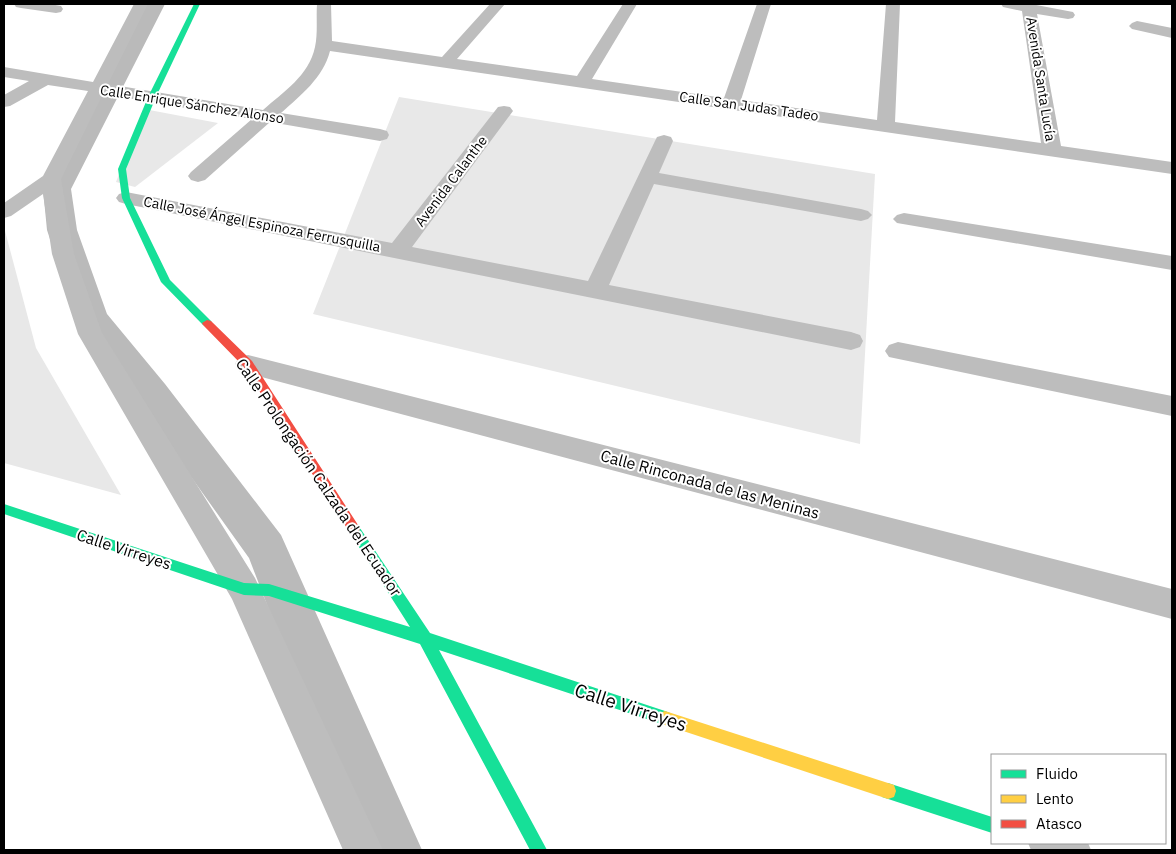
<svg xmlns="http://www.w3.org/2000/svg" width="1176" height="854" font-family="'IBM Plex Sans',sans-serif">
<rect width="100%" height="100%" fill="#fff"/>
<!-- green -->
<g fill="#e8e8e8">
<polygon points="399,97 875,174 860,444 313,314"/>
<polygon points="144,109 218,123 135,187 116,182"/>
<polygon points="4,227 36,348 121,495 4,463"/>
</g>
<g fill="none" stroke-linecap="round" stroke-linejoin="round">
<!-- canal -->
<polygon fill="#bababa" fill-rule="evenodd" points="145,4 165,4 71,189 77,230 107,314 165,384 281,535 422,850 368,850 293,672 249,558 139,404 80,326 76,318 47,230 43,189"/>
<!-- street -->
<g fill="#bdbdbd" fill-rule="evenodd">
<polygon points="14,4 50,4 61,6 63,9 61,12 56,13 21,8 16,7"/>
<path d="M134,4H148L108,84L263,110C283,92 309,76 315,47C318,33 316,18 317,4H331L332,41L442,57L490,4H505L457,59L577,76L623,4H637L592,79L724,98L757,4H771L741,100L877,120L886,4H900L895,122L1041,143L1022,11L1003,7L1001,4H1031L1073,12L1075,15L1073,18L1068,19L1037,14L1061,146L1172,162V174L330,51C323,78 301,95 281,113L380,129L387,131L389,135L387,139L380,141L270,122L205,180L198,182L191,180L188,176L191,172L252,119L103,94L61,179L74,254L102,333L255,578L383,850H343L232,599L78,334L52,254L43,194L11,216L4,218V203L43,176L88,91L48,85L10,106L4,107V95L29,81L4,77V67L93,82Z"/>
<polygon points="1137,21 1172,28 1172,38 1132,29 1129,26 1132,23"/>
<polygon points="504,106 510,107 513,111 412,247 588,281 655,141 657,137 664,135 671,137 673,141 659,173 861,209 868,211 872,215 868,219 861,221 654,184 609,285 851,332 860,335 863,341 860,347 851,350 126,204 119,202 116,198 119,194 126,192 392,243 498,107"/>
<polygon points="904,213 1172,256 1172,270 897,223 893,219 897,215"/>
<polygon points="898,342 1172,396 1172,416 889,357 885,351 889,345"/>
<polygon points="248,355 1172,589 1172,619 239,371 235,364 239,357"/>
<polygon points="1028,843 1088,843 1091,850 1031,850"/>
</g>
<!-- fast -->
<g fill="#16e098" fill-rule="evenodd">
<polygon points="194,4 200,4 156,97 126,169 130,198 170,280 211,321 212,323 207,326 203,325 161,282 122,198 118,169 148,97"/>
<polygon points="4,504 244,583 269,584 410,627 350,533 348,529 350,525 354,524 358,525 430,633 665,711 670,713 672,718 670,723 665,725 439,650 547,850 530,850 420,644 269,596 244,595 4,514"/>
<polygon points="888,783 992,817 992,833 882,797 880,791 882,785"/>
</g>
<!-- slow -->
<polygon fill="#ffcf43" fill-rule="evenodd" points="665,711 888,783 894,785 896,791 894,797 888,799 665,725 660,723 658,718 660,713"/>
<!-- jam -->
<polygon fill="#f24e42" fill-rule="evenodd" points="207,320 211,321 252,361 358,525 360,529 358,533 354,534 350,533 244,367 203,325 202,323"/>
</g>
<g text-anchor="middle" stroke-width="4" stroke-linejoin="round" paint-order="stroke">
<!-- far-street labels -->
<g font-size="14" fill="#000" stroke="#fff">
<text transform="translate(1041 79) rotate(81)" y="5">Avenida Santa Lucía</text>
<text transform="translate(192 104) rotate(9)" y="5">Calle Enrique Sánchez Alonso</text>
<text transform="translate(749 106) rotate(8)" y="5">Calle San Judas Tadeo</text>
<text transform="translate(451 181) rotate(-53)" y="5">Avenida Calanthe</text>
<text transform="translate(262 224) rotate(11)" y="5">Calle José Ángel Espinoza Ferrusquilla</text>
</g>
<!-- street labels -->
<g font-size="16" fill="#000" stroke="#fff">
<text transform="translate(319 477) rotate(56)" y="6">Calle Prolongación Calzada del Ecuador</text>
<text transform="translate(710 484) rotate(15)" y="6">Calle Rinconada de las Meninas</text>
<text transform="translate(124 549) rotate(18)" y="6">Calle Virreyes</text>
</g>
<!-- near-street labels -->
<g font-size="19" fill="#000" stroke="#fff">
<text transform="translate(631 707) rotate(18)" y="7">Calle Virreyes</text>
</g>
</g>
<!-- border -->
<rect width="1176" height="854" fill="none" stroke="#000000" stroke-width="10"/>
<!-- legend -->
<rect x="991" y="754" width="175" height="90" fill="#ffffff" stroke="#999999"/>
<rect x="1001" y="770" width="25" height="8" fill="#16e098" stroke="#999999"/>
<text x="1036" y="779" font-size="15" fill="#000000">Fluido</text>
<rect x="1001" y="795" width="25" height="8" fill="#ffcf43" stroke="#999999"/>
<text x="1036" y="804" font-size="15" fill="#000000">Lento</text>
<rect x="1001" y="820" width="25" height="8" fill="#f24e42" stroke="#999999"/>
<text x="1036" y="829" font-size="15" fill="#000000">Atasco</text>
</svg>
